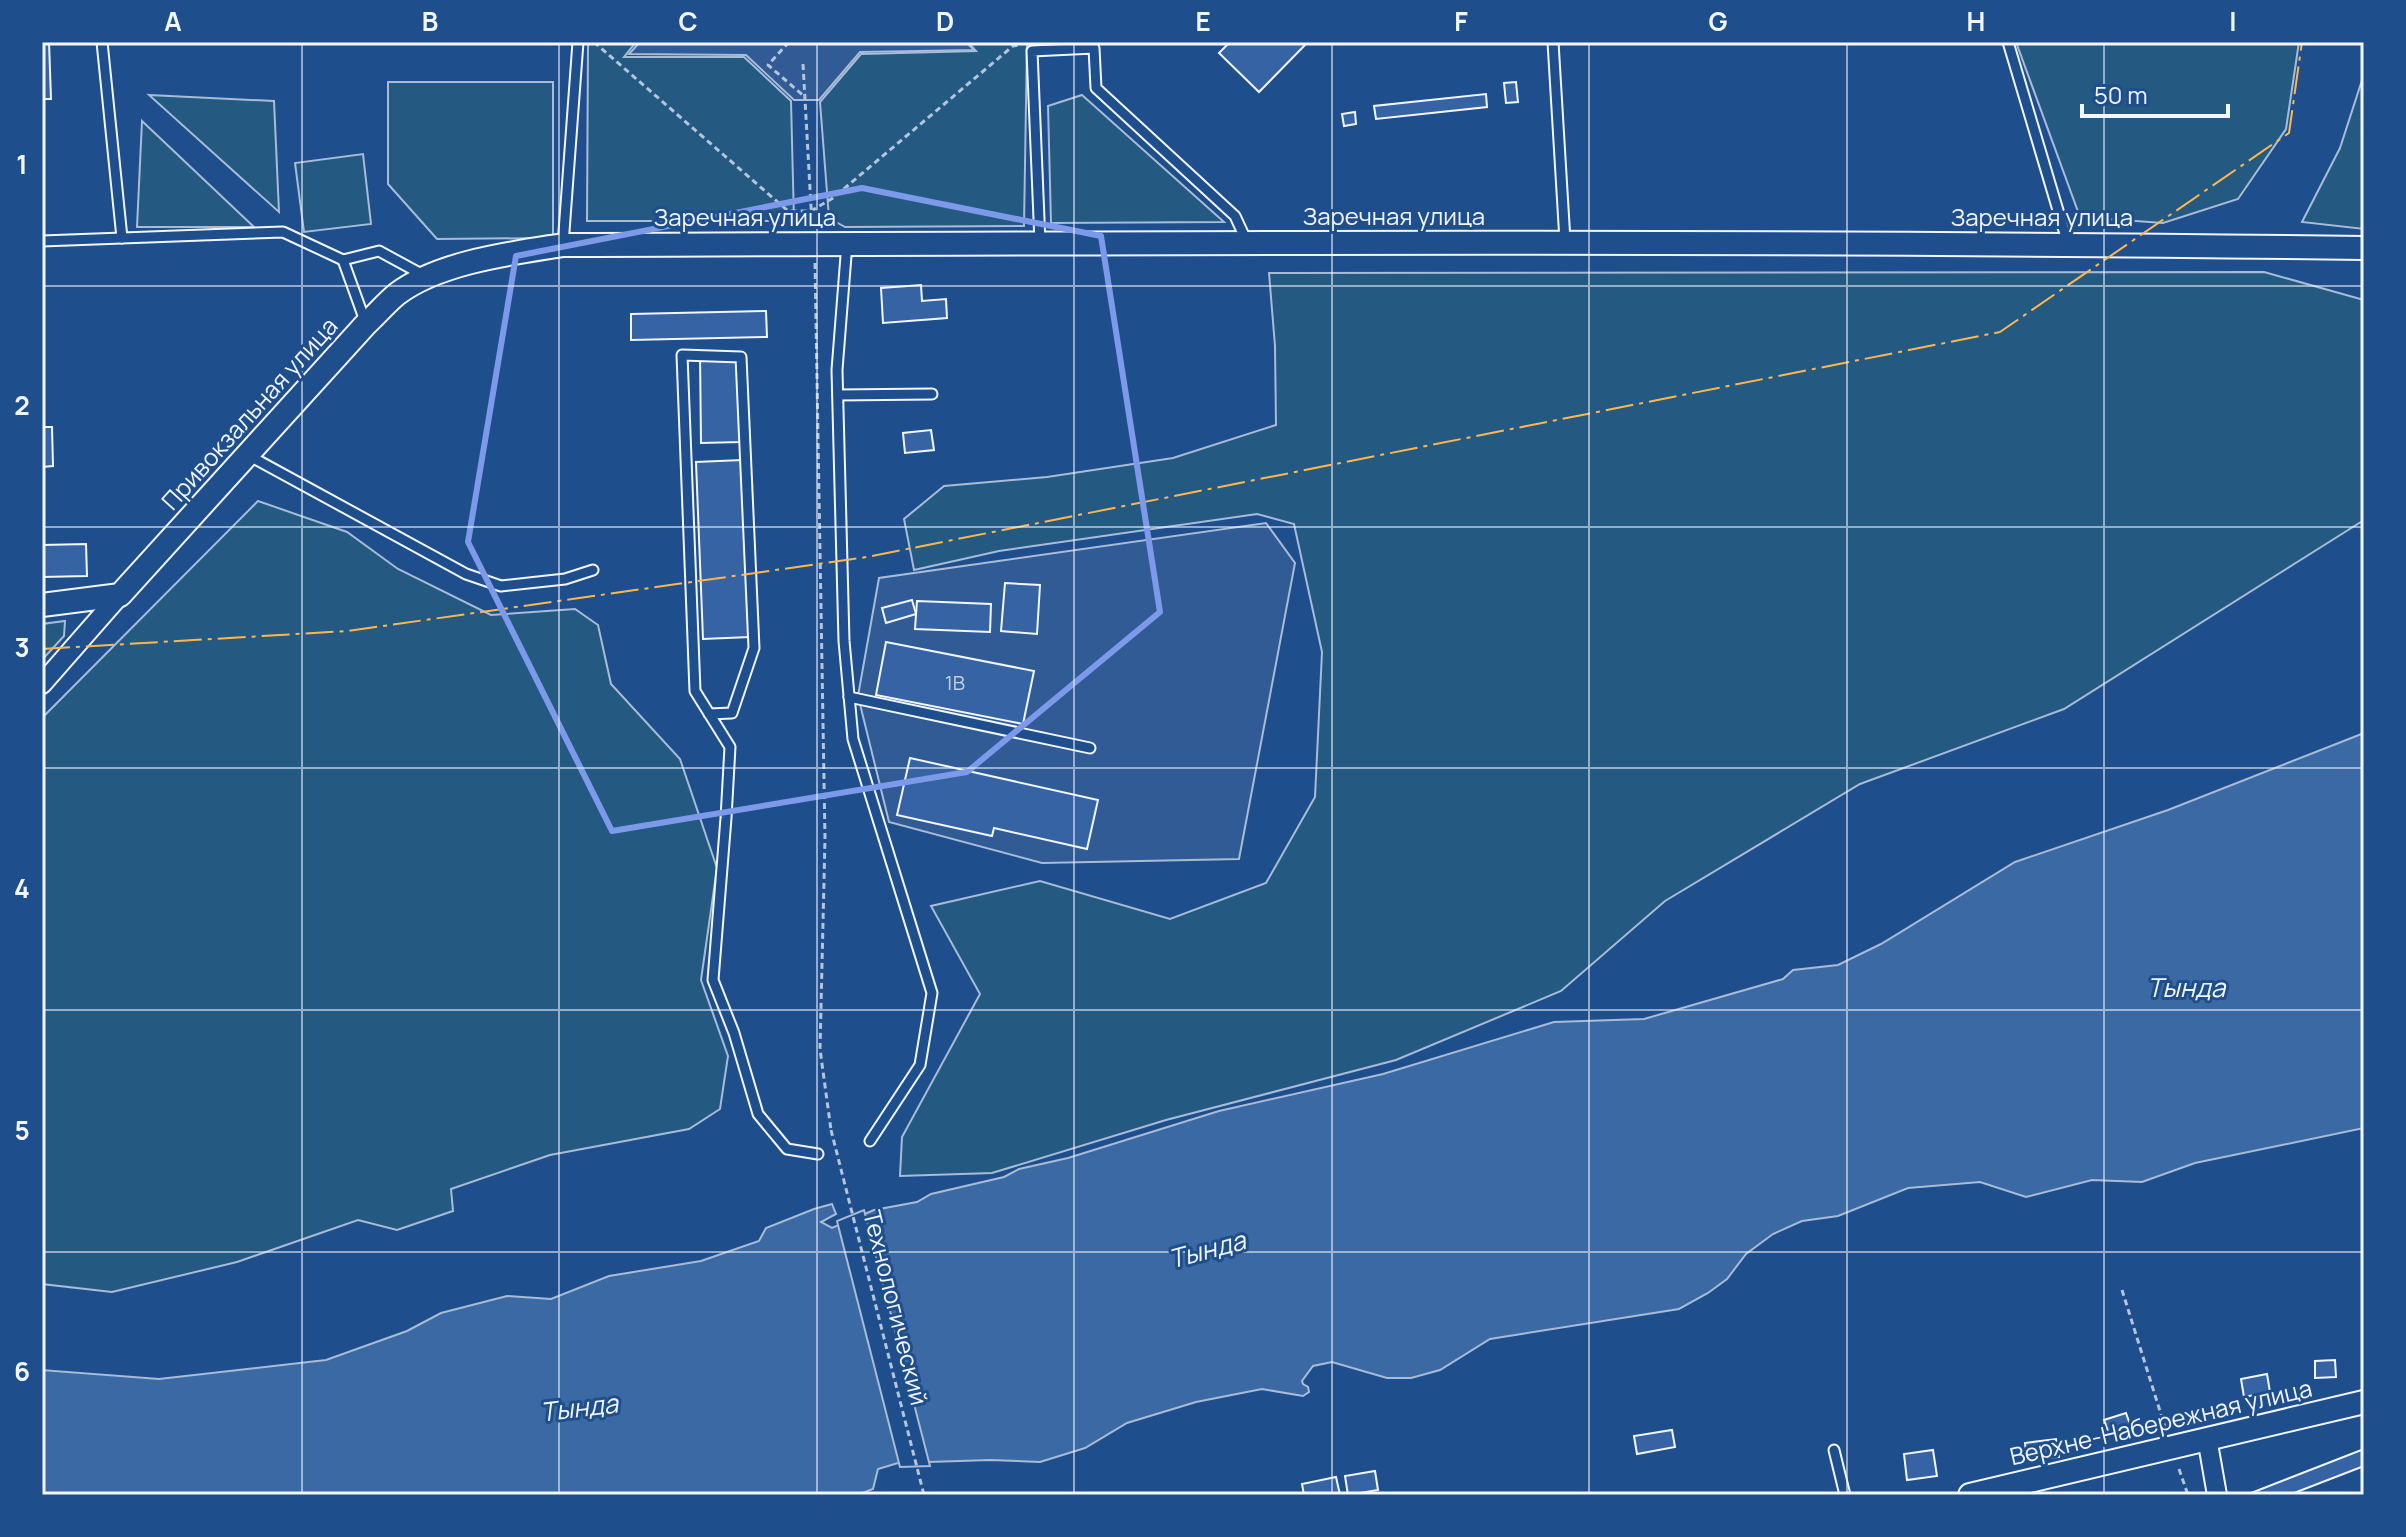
<svg xmlns="http://www.w3.org/2000/svg" width="2406" height="1537" font-family="Manrope,sans-serif">
<rect width="100%" height="100%" fill="#1f4e8c"/>
<!-- green -->
<g fill="#245a82" stroke="#a8bbd7" stroke-width="2">
<polygon points="591,42 636,42 624,57 744,57 791,101 794,221 587,221 588,45"/>
<polygon points="968,42 1027,42 1024,226 845,227 829,218 820,102 861,54 976,51"/>
<polygon points="2016,42 2299,42 2286,129 2238,199 2163,223 2080,217"/>
<polygon points="2364,74 2364,229 2302,222 2340,148"/>
<polygon points="388,82 553,82 553,238 437,239 388,184"/>
<polygon points="149,95 274,101 279,212"/>
<polygon points="1082,95 1224,222 1051,223 1048,106"/>
<polygon points="142,121 254,227 137,227"/>
<polygon points="363,154 371,224 304,232 295,163"/>
<polygon points="2264,272 2364,300 2364,520 2064,709 1860,784 1665,901 1561,991 1396,1060 1166,1120 992,1173 900,1176 902,1137 980,994 931,906 1040,881 1170,919 1266,883 1315,797 1322,652 1294,524 1257,514 999,551 914,570 904,519 944,486 1047,477 1173,458 1276,425 1275,346 1269,273"/>
<polygon points="258,501 347,532 398,569 491,615 575,609 598,625 611,684 680,759 717,868 701,980 728,1056 720,1109 689,1129 550,1155 451,1189 453,1211 397,1230 358,1220 237,1262 112,1292 42,1284 42,718"/>
<polygon points="65,621 64,636 42,660 42,624"/>
</g>
<!-- parking -->
<g fill="#305b95" stroke="#a8bbd7" stroke-width="2">
<polygon points="640,42 966,42 974,50 860,52 819,100 794,100 746,55 629,54"/>
<polygon points="1266,523 1295,563 1239,859 1042,863 889,822 858,696 879,578"/>
</g>
<!-- water -->
<polygon fill="#3b69a3" stroke="#a8bbd7" stroke-width="2" points="2364,733 2364,1128 2195,1163 2142,1182 2092,1180 2026,1197 1980,1182 1908,1188 1838,1216 1802,1221 1773,1234 1746,1254 1727,1279 1708,1293 1679,1309 1490,1339 1440,1370 1411,1378 1387,1378 1332,1362 1313,1366 1302,1381 1303,1384 1308,1387 1309,1392 1303,1396 1262,1389 1196,1402 1127,1423 1085,1448 1040,1462 990,1460 898,1463 878,1469 873,1489 857,1495 42,1495 42,1370 159,1379 326,1360 407,1331 441,1313 507,1296 551,1299 609,1276 701,1261 759,1241 766,1228 814,1209 832,1204 836,1214 821,1222 832,1228 874,1210 917,1202 931,1194 1004,1177 1019,1169 1068,1158 1219,1111 1383,1074 1554,1022 1644,1019 1783,979 1793,970 1838,965 1881,944 2015,862 2168,810"/>
<!-- pier -->
<polygon fill="#1f4e8c" stroke="#a8bbd7" stroke-width="2" points="864,1210 930,1466 900,1467 837,1221"/>
<!-- building -->
<g fill="#3563a3" stroke="#f2f6ff" stroke-width="2">
<polygon points="42,42 49,42 51,99 42,99"/>
<polygon points="1230,42 1308,42 1259,92 1219,53"/>
<polygon points="1516,82 1518,102 1506,103 1504,83"/>
<polygon points="1486,94 1487,107 1376,119 1374,106"/>
<polygon points="1355,112 1356,124 1344,126 1342,114"/>
<polygon points="921,285 922,301 946,299 947,318 883,323 881,288"/>
<polygon points="766,311 767,337 631,340 631,314"/>
<polygon points="700,354 740,354 741,442 701,443"/>
<polygon points="42,427 52,427 53,466 42,467"/>
<polygon points="931,430 934,450 905,453 903,433"/>
<polygon points="742,460 750,637 703,639 696,462"/>
<polygon points="86,544 87,576 42,577 42,545"/>
<polygon points="1005,583 1040,585 1037,634 1001,631"/>
<polygon points="912,600 916,614 886,623 882,608"/>
<polygon points="917,601 991,604 990,632 915,629"/>
<polygon points="886,642 1034,671 1023,724 876,695"/>
<polygon points="910,758 1098,800 1087,849 994,828 992,836 897,815"/>
<polygon points="2335,1360 2336,1377 2315,1378 2315,1361"/>
<polygon points="2267,1374 2270,1392 2244,1397 2241,1379"/>
<polygon points="2126,1413 2132,1430 2110,1437 2104,1420"/>
<polygon points="1672,1430 1675,1447 1637,1454 1634,1436"/>
<polygon points="2056,1439 2059,1457 2027,1461 2025,1443"/>
<polygon points="2364,1449 2364,1466 2289,1495 2252,1495 2251,1493"/>
<polygon points="1933,1450 1937,1476 1907,1480 1904,1454"/>
<polygon points="1375,1471 1378,1490 1348,1495 1345,1476"/>
<polygon points="1336,1477 1340,1495 1304,1495 1302,1484"/>
</g>
<g fill="none" stroke-linecap="round" stroke-linejoin="round">
<!-- service casing -->
<g stroke="#f2f6ff" stroke-width="13">
<g id="service">
<polyline points="102,42 122,238"/>
<polyline points="1553,42 1565,241"/>
<polyline points="2008,42 2068,244"/>
<polyline points="42,241 283,232 343,260 379,251 425,276"/>
<polyline points="847,243 837,370 844,641 853,739 932,993 920,1065 870,1141"/>
<polyline points="1040,243 1032,51 1094,48 1096,88 1235,216 1247,242"/>
<polyline points="563,245 578,42"/>
<polyline points="343,260 365,321"/>
<polyline points="838,395 932,394"/>
<polyline points="248,455 466,574 501,586 565,579 593,570"/>
<polyline points="849,697 1090,748"/>
<polyline points="709,714 732,713 754,648 741,357 682,355 695,691 730,747 726,818 713,980 734,1033 758,1114 787,1149 818,1154"/>
<polyline points="1834,1450 1845,1495"/>
</g>
</g>
<!-- minor casing -->
<g stroke="#f2f6ff" stroke-width="22">
<g id="minor">
<polyline points="42,684 120,595"/>
<polyline points="2207,1438 2217,1495"/>
</g>
</g>
<!-- tertiary casing -->
<g stroke="#f2f6ff" stroke-width="26">
<g id="tertiary">
<path d="M42,605L120,595L366,324C376,315 386,303 397,294C439,262 513,253 563,245C1164,243 1764,240 2364,248"/>
<polyline points="1970,1495 2364,1402"/>
</g>
</g>
<!-- path -->
<g stroke="#b3c4dc" stroke-width="3" stroke-dasharray="6 4" stroke-linecap="butt">
<polyline points="594,42 788,211 811,211 833,198 1013,46 1019,45"/>
<polyline points="789,42 768,65 805,97"/>
<polyline points="803,64 812,224"/>
<polyline points="815,263 825,838 820,1049 831,1130"/>
<polyline points="2122,1290 2165,1427"/>
<polyline points="2179,1469 2188,1495"/>
</g>
<!-- service -->
<use href="#service" stroke="#1f4e8c" stroke-width="9"/>
<!-- minor -->
<use href="#minor" stroke="#1f4e8c" stroke-width="18"/>
<!-- tertiary -->
<use href="#tertiary" stroke="#1f4e8c" stroke-width="22"/>
<!-- path-bridge -->
<polyline stroke="#b3c4dc" stroke-width="3" stroke-dasharray="6 4" stroke-linecap="butt" points="831,1130 924,1495"/>
<!-- power -->
<polyline stroke="#ffb74d" stroke-width="2" stroke-dasharray="28 6 4 6" stroke-linecap="butt" points="42,649 348,631 867,557 2000,332 2289,133 2302,42"/>
</g>
<!-- marked area -->
<path fill="none" stroke="#7d9aea" stroke-width="6" stroke-linejoin="round" d="M862,188L1101,236L1160,612L967,772L612,831L468,542L516,256Z"/>
<!-- grid -->
<path fill="none" stroke="#f2f6ff" stroke-width="2" stroke-opacity="0.55" d="M302,42V1495M559,42V1495M817,42V1495M1074,42V1495M1332,42V1495M1589,42V1495M1847,42V1495M2104,42V1495M42,286H2364M42,527H2364M42,768H2364M42,1010H2364M42,1252H2364"/>
<g text-anchor="middle" stroke-width="6" stroke-linejoin="round" paint-order="stroke">
<!-- number labels -->
<g font-size="20" fill="#c3d1e8">
<text x="955" y="690">1В</text>
</g>
<!-- street labels -->
<g font-size="24" fill="#f2f6ff" stroke="#1f4e8c">
<text x="1394" y="225">Заречная улица</text>
<text x="745" y="226">Заречная улица</text>
<text x="2042" y="226">Заречная улица</text>
<text transform="translate(250 414) rotate(-48)" y="8">Привокзальная улица</text>
<text transform="translate(895 1308) rotate(76)" y="8">Технологический</text>
<text transform="translate(2161 1423) rotate(-13)" y="8">Верхне-Набережная улица</text>
</g>
<!-- water labels -->
<g font-size="26" font-style="italic" fill="#f2f6ff" stroke="#1f4e8c">
<text x="2186" y="997">Тында</text>
<text transform="translate(1207 1250) rotate(-15)" y="9">Тында</text>
<text transform="translate(579 1408) rotate(-7)" y="9">Тында</text>
</g>
</g>
<!-- border -->
<rect width="2406" height="1537" fill="none" stroke="#1f4e8c" stroke-width="88"/>
<!-- scale -->
<path d="M2082 104v12h146v-12" fill="none" stroke="#f2f6ff" stroke-width="4"/>
<text x="2094" y="104" font-size="24" fill="#f2f6ff" stroke="#1f4e8c" stroke-width="6" paint-order="stroke">50 m</text>
<rect x="44" y="44" width="2318" height="1449" fill="none" stroke="#f2f6ff" stroke-width="3"/>
<g font-size="26" text-anchor="middle" font-weight="bold" fill="#f2f6ff">
<text x="173" y="31">A</text>
<text x="430" y="31">B</text>
<text x="688" y="31">C</text>
<text x="945" y="31">D</text>
<text x="1203" y="31">E</text>
<text x="1461" y="31">F</text>
<text x="1718" y="31">G</text>
<text x="1976" y="31">H</text>
<text x="2233" y="31">I</text>
<text x="22" y="174">1</text>
<text x="22" y="415">2</text>
<text x="22" y="657">3</text>
<text x="22" y="898">4</text>
<text x="22" y="1140">5</text>
<text x="22" y="1381">6</text>
</g>
</svg>
